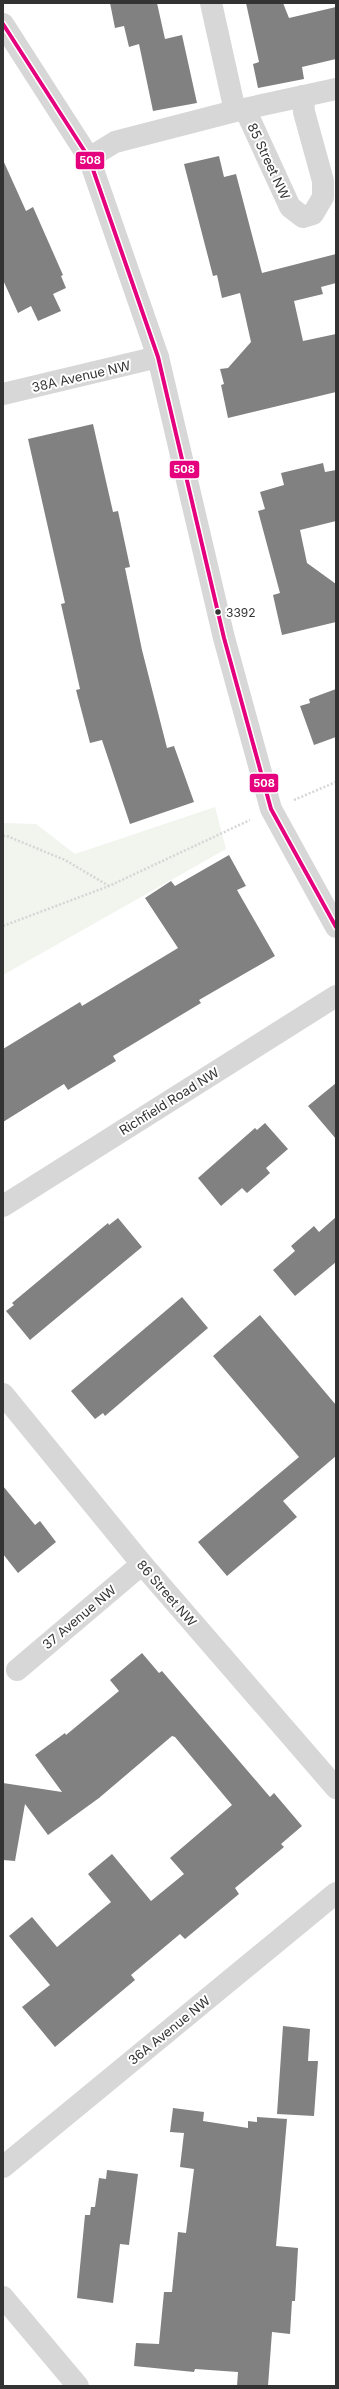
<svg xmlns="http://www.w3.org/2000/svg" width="339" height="2389" font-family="Inter,sans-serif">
<rect width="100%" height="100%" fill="#fff"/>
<!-- green -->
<polygon fill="#f1f5ed" points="215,807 226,849 3,975 3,823 36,824 75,854"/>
<!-- building -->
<g fill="#818181">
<polygon points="110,3 157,3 165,39 182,35 197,103 153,111 139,44 129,47 124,26 115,28"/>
<polygon points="246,3 283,3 289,18 336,7 336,59 302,67 304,79 258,88 253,64 259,62"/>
<polygon points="219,156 224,177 236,174 262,273 336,254 336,283 321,287 323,294 294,301 303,341 336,334 336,392 228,418 221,385 224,384 220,369 228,368 251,342 240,293 222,298 217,275 213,276 184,164"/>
<polygon points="3,160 26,211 33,207 63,275 61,276 66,288 53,294 61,311 38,321 31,306 18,313 3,280"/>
<polygon points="93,424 113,512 118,511 130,567 125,568 142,650 167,748 174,746 194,802 130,824 102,740 90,743 76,690 80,689 61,604 65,603 28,439"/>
<polygon points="323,463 325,472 336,470 336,521 300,530 307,563 336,584 336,622 282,635 273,595 280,593 258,511 265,509 260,492 284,485 281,473"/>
<polygon points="336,689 336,737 314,745 300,706 310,703 309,699"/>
<polygon points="229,855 246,886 237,890 275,956 199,1000 201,1003 113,1056 116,1061 68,1090 64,1084 3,1122 3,1049 80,1002 82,1006 178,948 145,898 171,881 175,886"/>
<polygon points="336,1083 336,1139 308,1106"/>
<polygon points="265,1123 288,1149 266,1168 270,1173 247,1193 242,1188 221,1206 198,1178 255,1128 257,1130"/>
<polygon points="336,1217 336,1262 295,1296 273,1270 295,1251 291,1246 314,1226 319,1232"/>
<polygon points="118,1218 142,1247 30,1340 6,1311 14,1305 12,1303 108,1223 109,1225"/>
<polygon points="182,1297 208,1328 105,1416 103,1413 95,1419 71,1391"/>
<polygon points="260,1315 336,1405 336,1456 283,1501 297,1517 227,1576 198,1542 299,1457 213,1356"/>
<polygon points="3,1486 35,1525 40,1521 56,1542 18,1573 3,1554"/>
<polygon points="142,1653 159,1673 162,1671 270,1797 274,1793 302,1826 281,1844 284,1847 235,1888 239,1894 185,1939 180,1934 131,1975 135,1980 55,2047 22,2007 50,1985 9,1936 32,1917 57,1947 111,1902 88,1874 112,1854 151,1901 184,1874 170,1858 232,1805 175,1737 172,1736 99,1798 48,1835 25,1804 15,1861 3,1860 3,1783 62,1792 35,1755 65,1733 66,1735 119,1691 110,1680"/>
<polygon points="283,2026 310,2029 308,2061 318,2061 314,2116 277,2114"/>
<polygon points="173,2108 204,2112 203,2121 248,2128 248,2121 257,2122 257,2117 287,2119 276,2246 298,2248 295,2301 292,2301 290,2334 272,2332 268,2386 237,2386 238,2372 195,2369 194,2372 134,2366 136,2343 159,2344 164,2292 172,2292 178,2232 186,2233 194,2169 180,2167 184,2133 170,2132"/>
<polygon points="107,2170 138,2174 129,2245 120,2244 113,2303 77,2298 85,2215 90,2215 91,2207 95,2207 99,2178 106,2179"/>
</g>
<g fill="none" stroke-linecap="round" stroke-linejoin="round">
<!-- path -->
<g stroke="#d6d6d6" stroke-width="2.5" stroke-dasharray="2 2" stroke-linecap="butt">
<polyline points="294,800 336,782"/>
<polyline points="3,836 7,836 65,860 109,886"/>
<polyline points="3,926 109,886 250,820"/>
</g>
<!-- minor -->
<g stroke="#d7d7d7" stroke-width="22">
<polyline points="211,3 235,111"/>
<polyline points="245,109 290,207 303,217 313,214 323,197 323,181 304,112 303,96"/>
<polyline points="89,158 115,142 235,111 336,89"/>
<polyline points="3,394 158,357"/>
<polyline points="3,1206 336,996"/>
<polyline points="3,1394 142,1564 336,1788"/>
<polyline points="17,1670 142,1564"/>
<polyline points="3,2167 336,1893"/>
<polyline points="3,2297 78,2386"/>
</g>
<!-- tertiary -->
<polyline stroke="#d7d7d7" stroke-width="22" points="3,24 89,158 158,357 224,638 271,809 336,927"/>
<!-- bus-1 casing -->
<g stroke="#fff" stroke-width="7">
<polyline id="bus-1" points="3,24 89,158 158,357 224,638 271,809 336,927"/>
</g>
<!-- bus-1 -->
<use href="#bus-1" stroke="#e5007d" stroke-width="4"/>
</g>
<!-- markers -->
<circle fill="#333" stroke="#fff" stroke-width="1.5" cx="218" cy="612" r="3.5"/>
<g text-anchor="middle" stroke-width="4" stroke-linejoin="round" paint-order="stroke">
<!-- bus labels -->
<g font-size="12" fill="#333" stroke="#fff" text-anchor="start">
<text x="226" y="617">3392</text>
</g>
<!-- street labels -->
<g font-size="13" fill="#333" stroke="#fff">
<text transform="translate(269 161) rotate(65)" y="5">85 Street NW</text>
<text transform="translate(81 376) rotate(-13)" y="5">38A Avenue NW</text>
<text transform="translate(169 1101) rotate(-32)" y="5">Richfield Road NW</text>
<text transform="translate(167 1593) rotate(49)" y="5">86 Street NW</text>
<text transform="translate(79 1617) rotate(-40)" y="5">37 Avenue NW</text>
<text transform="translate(169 2030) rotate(-39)" y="5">36A Avenue NW</text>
</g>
</g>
<g stroke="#fff" stroke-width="1.5">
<rect x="75" y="151" width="30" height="19" rx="4" fill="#e5007d"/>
<rect x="169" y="460" width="31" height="19" rx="4" fill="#e5007d"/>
<rect x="249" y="773" width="30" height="20" rx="4" fill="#e5007d"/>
</g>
<g font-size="11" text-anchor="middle" font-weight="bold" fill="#fff">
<text x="90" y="164">508</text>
<text x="184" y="473">508</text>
<text x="264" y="787">508</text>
</g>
<!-- border -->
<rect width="339" height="2389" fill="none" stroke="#333333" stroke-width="8"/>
</svg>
